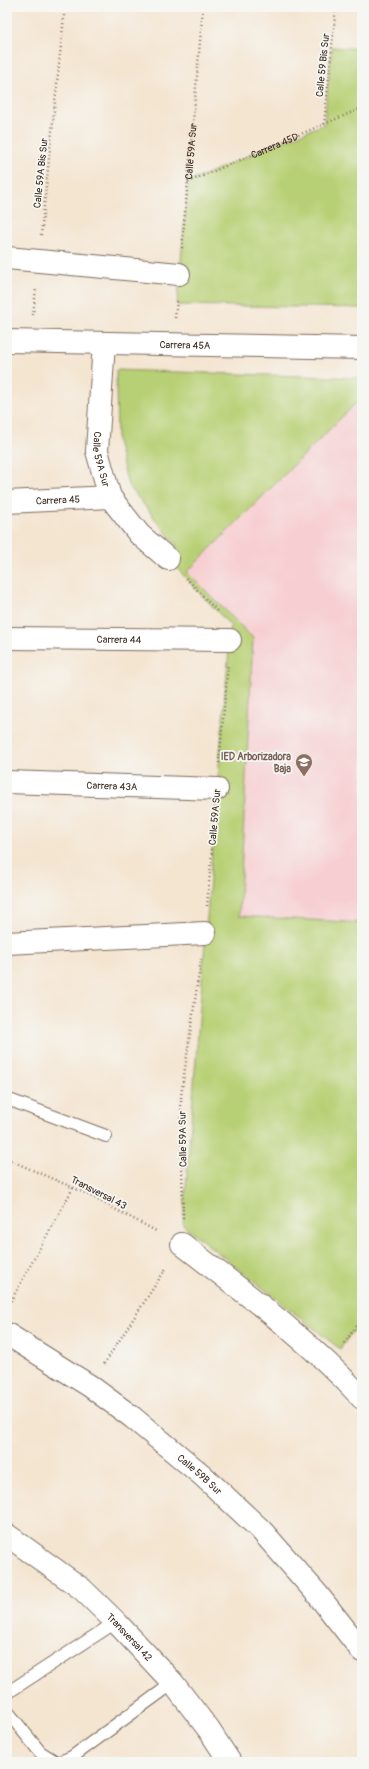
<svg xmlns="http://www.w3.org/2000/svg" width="369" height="1769" font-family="Pangolin,sans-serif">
<rect width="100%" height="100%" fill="#f6f6f2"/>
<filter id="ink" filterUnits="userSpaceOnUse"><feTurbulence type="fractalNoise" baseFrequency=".025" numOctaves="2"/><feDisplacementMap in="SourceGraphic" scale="8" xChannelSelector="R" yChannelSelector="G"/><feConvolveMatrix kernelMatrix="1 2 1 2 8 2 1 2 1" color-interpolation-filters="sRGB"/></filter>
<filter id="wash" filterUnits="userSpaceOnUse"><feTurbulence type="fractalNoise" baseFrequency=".012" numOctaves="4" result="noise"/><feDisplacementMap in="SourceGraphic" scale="16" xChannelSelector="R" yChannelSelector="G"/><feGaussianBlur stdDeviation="0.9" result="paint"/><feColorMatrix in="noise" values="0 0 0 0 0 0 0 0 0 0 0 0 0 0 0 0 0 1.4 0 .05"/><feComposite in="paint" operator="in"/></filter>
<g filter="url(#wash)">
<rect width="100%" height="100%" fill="#f4e5d1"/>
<!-- built -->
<polygon fill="#f7cfd2" points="362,397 362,923 239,916 253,638 187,572"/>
<!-- green -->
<g fill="#b8d075" stroke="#7a7d4a">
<polygon points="332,47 362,49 362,308 177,305 188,182 324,124"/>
<polygon points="116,370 362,378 362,397 187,572 253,638 239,916 362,923 362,1319 340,1349 183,1225 217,789 231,626 168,559 177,546 128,485 117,441"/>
</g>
</g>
<g filter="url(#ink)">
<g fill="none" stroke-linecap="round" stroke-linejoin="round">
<!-- service casing -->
<g stroke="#7c6b5d" stroke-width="14">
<g id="service">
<polyline points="7,1099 106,1136"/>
<polyline points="7,1695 10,1691 116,1622"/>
<polyline points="7,1711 40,1752 56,1762"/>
<polyline points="60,1762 72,1757 173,1683"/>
</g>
</g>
<!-- minor casing -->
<g stroke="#7c6b5d" stroke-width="24">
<g id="minor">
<polyline points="7,258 179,274"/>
<path id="s3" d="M104,343L97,451L110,497L139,534L168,559"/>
<path id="s4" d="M7,502L110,497"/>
<path id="s5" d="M7,638L230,640"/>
<path id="s6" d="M7,782L217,789"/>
<polyline points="7,943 205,933"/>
<path d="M182,1244C244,1292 309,1340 362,1398"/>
<path id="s7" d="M7,1334L90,1386L132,1417L202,1475L261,1530L318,1595L362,1651"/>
<path id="s8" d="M7,1535L82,1589L116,1622L173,1683L209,1730L230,1762"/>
</g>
</g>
<!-- tertiary casing -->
<g stroke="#7c6b5d" stroke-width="24">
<g id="tertiary">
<path id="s9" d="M7,341L362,348"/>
</g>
</g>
<!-- path -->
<g stroke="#7c6b5d" stroke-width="2.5" stroke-dasharray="1 3" stroke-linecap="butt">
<polyline points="324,124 336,7"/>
<path id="s1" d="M188,182L362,108"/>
<polyline points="41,235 65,7"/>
<path id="s2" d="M182,248L203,7"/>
<polyline points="33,315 36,288"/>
<polyline points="175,318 177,301"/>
<polyline points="186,578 218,612"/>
<polyline points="219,763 228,666"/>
<polyline points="207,906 215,816"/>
<polyline points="7,1159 83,1192 158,1232"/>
<polyline points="183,1218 181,1096 201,959"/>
<polyline points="7,1308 73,1188"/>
<polyline points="344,1343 362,1319"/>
<polyline points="104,1364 167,1267"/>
</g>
<!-- service -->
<use href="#service" stroke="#fff" stroke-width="12"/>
<!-- minor -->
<use href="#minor" stroke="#fff" stroke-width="22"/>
<!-- tertiary -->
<use href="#tertiary" stroke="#fff" stroke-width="22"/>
</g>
</g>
<!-- icons -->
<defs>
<g id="school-pin" transform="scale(0.9)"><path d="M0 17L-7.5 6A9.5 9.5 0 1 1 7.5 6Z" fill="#8d6e63" stroke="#f6f6f2"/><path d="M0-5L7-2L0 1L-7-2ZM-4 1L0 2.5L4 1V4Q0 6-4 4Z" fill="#fff"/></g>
</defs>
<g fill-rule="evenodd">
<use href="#school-pin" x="304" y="762"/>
</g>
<g text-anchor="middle" stroke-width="3.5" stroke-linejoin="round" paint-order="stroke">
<!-- street labels -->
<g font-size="10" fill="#3b2a1e" stroke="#f6f6f2">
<text transform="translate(322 65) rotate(-84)" y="4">Calle 59 Bis Sur</text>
<text dy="4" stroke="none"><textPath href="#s1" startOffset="94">Carrera 45D</textPath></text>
<text dy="4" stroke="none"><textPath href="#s2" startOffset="97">Calle 59A Sur</textPath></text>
<text transform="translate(40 173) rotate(-84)" y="4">Calle 59A Bis Sur</text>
<text dy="4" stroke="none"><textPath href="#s9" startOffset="178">Carrera 45A</textPath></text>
<text dy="4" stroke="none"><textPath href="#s3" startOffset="117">Calle 59A Sur</textPath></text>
<text dy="4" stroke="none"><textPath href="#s4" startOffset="51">Carrera 45</textPath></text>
<text dy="4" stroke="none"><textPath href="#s5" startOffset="112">Carrera 44</textPath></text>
<text dy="4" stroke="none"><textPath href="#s6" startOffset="105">Carrera 43A</textPath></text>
<text transform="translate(214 817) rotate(-85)" y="4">Calle 59A Sur</text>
<text transform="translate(182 1139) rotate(-91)" y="4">Calle 59A Sur</text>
<text transform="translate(99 1192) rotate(27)" y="4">Transversal 43</text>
<text dy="4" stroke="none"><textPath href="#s7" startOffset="239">Calle 59B Sur</textPath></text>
<text dy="4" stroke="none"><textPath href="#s8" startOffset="160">Transversal 42</textPath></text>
</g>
<!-- education labels -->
<g font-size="10" font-weight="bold" fill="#785e54" stroke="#f6f6f2" text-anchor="end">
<text x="291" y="760">IED Arborizadora<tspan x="291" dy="12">Baja</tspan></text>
</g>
</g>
<!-- margin -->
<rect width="369" height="1769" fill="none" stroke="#f6f6f2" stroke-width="24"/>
</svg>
